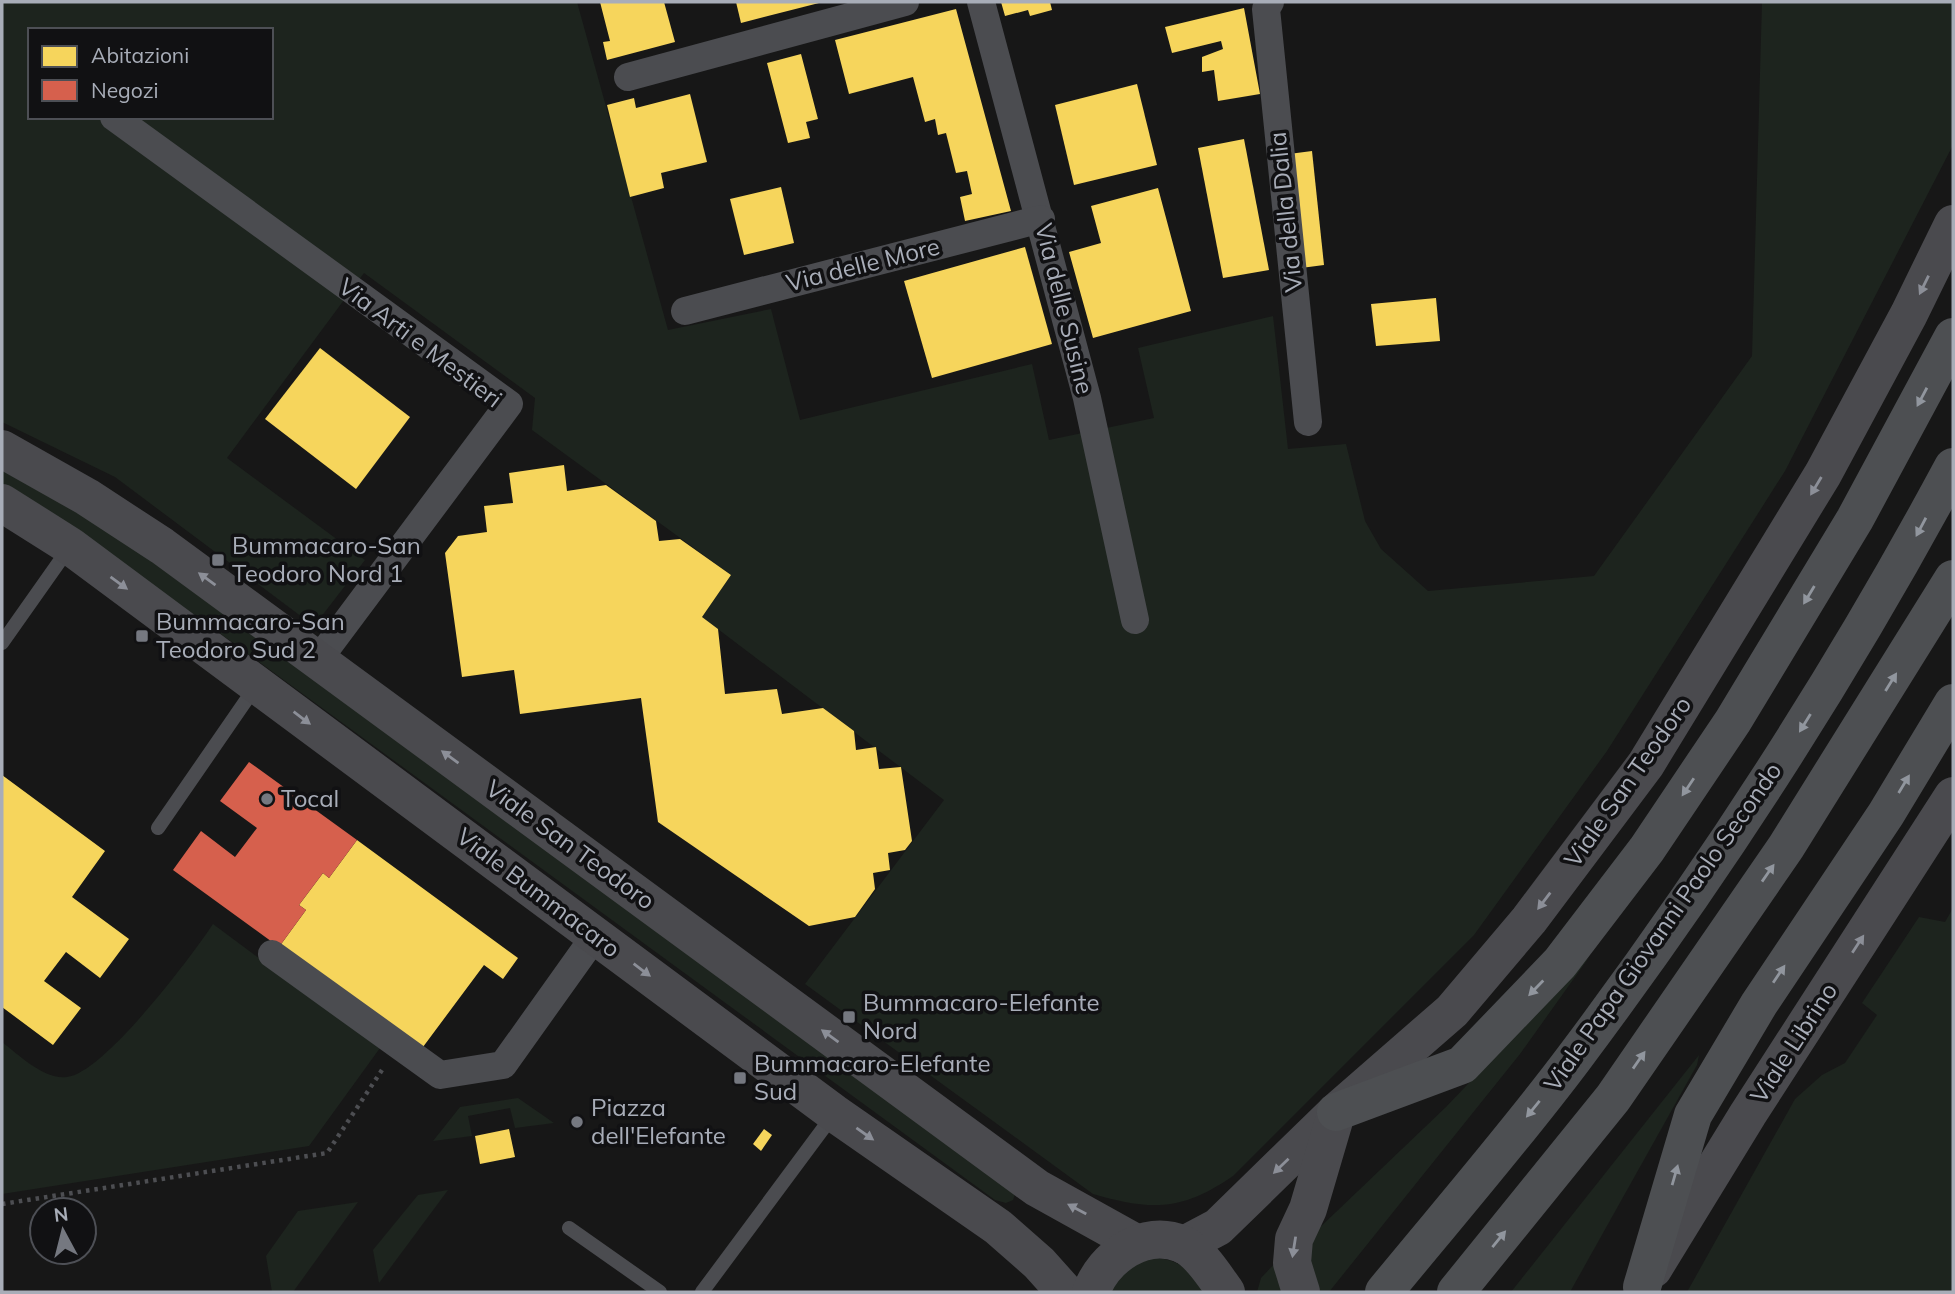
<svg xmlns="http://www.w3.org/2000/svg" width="1955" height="1294" font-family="Mulish,sans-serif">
<rect width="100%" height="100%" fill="#171717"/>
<!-- green -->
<g fill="#1d241e" fill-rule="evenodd">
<path d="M2,2H577L668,330L771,309L800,420L1032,364L1049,440L1154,418L1138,348L1273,316L1288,449L1346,444L1365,521L1381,549L1428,591L1594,576L1752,356L1762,2H1953V145L1785,471L1607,751L1474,935L1233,1176C1182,1211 1152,1211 1093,1194L805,984L944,800L702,617L731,575L532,430L535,398L364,273L227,458L365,560L314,626L115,477L2,422ZM30,30H271V117H30Z"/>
<polygon points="2,465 87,514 1015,1194 1013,1200 1006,1203 995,1200 203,621 2,485"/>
<polygon points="1953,908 1953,1292 1687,1292 1795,1099 1822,1075 1845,1063 1877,1015 1862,1003 1919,917 1945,922"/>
<path d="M213,924L380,1048L309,1146L2,1194V1042C19,1055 44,1080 67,1077C104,1073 191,957 213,924Z"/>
<polygon points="1590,956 1520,1054 1329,1292 1315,1292 1305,1267 1314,1233 1446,1107"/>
<polygon points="1699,1055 1697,1065 1570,1292 1511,1292"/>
<polygon points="518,1098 554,1123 515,1128 510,1108 468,1116 472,1136 433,1141 460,1107"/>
<polygon points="448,1190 379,1283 373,1250 418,1195"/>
<polygon points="358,1202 293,1292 272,1292 266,1256 298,1211"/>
<path d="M1146,1257C1181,1259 1184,1266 1205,1292H1108L1111,1283Z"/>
<polygon points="1278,1260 1284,1292 1257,1292 1261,1278"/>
</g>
<!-- homes -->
<g fill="#f6d55c">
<polygon points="600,2 664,2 675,42 607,60 603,42 610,41"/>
<polygon points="736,2 819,2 819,3 741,23"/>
<polygon points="1001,2 1050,2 1052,10 1030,16 1028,10 1005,16"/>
<polygon points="1244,8 1260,94 1218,101 1214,70 1202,72 1202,57 1223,49 1221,41 1172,53 1165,27"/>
<polygon points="956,9 1011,211 965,221 960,197 972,194 967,171 956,173 946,133 938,135 935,119 925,122 913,77 849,94 835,40"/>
<polygon points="801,54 818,119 806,122 810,138 788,143 767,63"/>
<polygon points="1137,84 1157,165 1074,185 1055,105"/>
<polygon points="690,94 707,162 661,173 664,188 630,197 607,105 634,98 636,108"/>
<polygon points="1244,139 1269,270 1223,278 1198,148"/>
<polygon points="1312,151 1324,265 1301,268 1289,154"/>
<polygon points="781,187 794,243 744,255 730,199"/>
<polygon points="1158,188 1191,311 1093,338 1069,252 1101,243 1091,206"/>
<polygon points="1025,247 1052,344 932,378 904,281"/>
<polygon points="1436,298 1440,341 1376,346 1371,304"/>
<polygon points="320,348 410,417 356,489 265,419"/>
<polygon points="564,465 567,491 606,485 656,521 659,541 680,539 731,575 702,617 718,629 725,694 777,689 782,714 823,708 854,731 856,750 876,747 879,769 901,767 912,841 905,850 888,853 890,870 873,873 875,889 855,917 809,926 658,822 641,698 520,714 514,670 462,677 445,553 458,536 487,532 484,506 513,503 509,473"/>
<polygon points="2,775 105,851 72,897 129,939 100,978 66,952 44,981 81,1008 53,1045 2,1007"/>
<polygon points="357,840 518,958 503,979 484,965 420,1051 279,947 306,910 299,905 323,873 329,878"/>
<polygon points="509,1129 515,1157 480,1164 475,1136"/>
<polygon points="764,1129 772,1135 761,1151 753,1144"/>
</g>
<!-- shops -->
<polygon fill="#d6604d" points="249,762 357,840 329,878 323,873 299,905 306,910 279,947 173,870 201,831 235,857 257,828 220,801"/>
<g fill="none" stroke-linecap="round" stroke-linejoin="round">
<!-- path -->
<polyline stroke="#4d4e52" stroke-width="4.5" stroke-dasharray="3.5 5" stroke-linecap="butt" points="2,1204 327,1153 382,1070"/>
<!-- lane -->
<g stroke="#4b4c50" stroke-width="14">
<polyline points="2,643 69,548"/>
<polyline points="158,828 256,686"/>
<polyline points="569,1228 660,1292"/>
<polyline points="702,1292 834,1114"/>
</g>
<!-- street -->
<g stroke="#4b4c50" stroke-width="28">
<polyline points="981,2 1087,398 1135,620"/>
<polyline points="1270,2 1266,9 1308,422"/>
<polyline points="628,77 905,2"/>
<polyline points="114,117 509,404 318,660"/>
<polyline points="685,311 1041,219"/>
<polyline points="272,954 440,1075 503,1065 595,936"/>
</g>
<!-- secondary -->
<g stroke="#4a4a4e" stroke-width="38">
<polyline points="2,449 87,497 162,546 1037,1188 1136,1243"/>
<polyline points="2,503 70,546 834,1113 998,1227 1039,1263 1065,1292"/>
<polyline points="1184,1245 1218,1227 1336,1112 1452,1011 1529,920 1646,764 1823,474 1909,314 1953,224"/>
<polyline points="1653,1269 1748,1114 1953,796"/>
<path d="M1091,1292C1104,1257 1144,1228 1182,1244C1200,1252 1215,1277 1226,1292"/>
<polyline points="1301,1292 1292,1263 1294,1239 1308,1209 1336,1114"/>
</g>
<!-- primary -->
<g stroke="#4d4f52" stroke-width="38">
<polyline points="1336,1112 1462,1065 1560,963 1647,849 1733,721 1855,519 1953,337"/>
<polyline points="1642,1287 1693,1115 1759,1004 1886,814 1953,703"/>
<path d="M1384,1292C1448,1214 1514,1138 1574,1058C1715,870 1842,674 1953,467"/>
<polyline points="1456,1292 1613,1098 1786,847 1953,579"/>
</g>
</g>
<!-- one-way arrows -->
<defs><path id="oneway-solid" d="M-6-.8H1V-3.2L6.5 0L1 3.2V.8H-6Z" transform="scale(1.75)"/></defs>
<g fill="#8c8f98">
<use href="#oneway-solid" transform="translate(1924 285) rotate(116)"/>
<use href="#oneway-solid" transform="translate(1816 486) rotate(121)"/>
<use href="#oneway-solid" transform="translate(207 579) rotate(-144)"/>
<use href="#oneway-solid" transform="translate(119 583) rotate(36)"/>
<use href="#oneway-solid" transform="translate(302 718) rotate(37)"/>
<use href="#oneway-solid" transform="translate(450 757) rotate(-144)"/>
<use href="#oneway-solid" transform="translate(1544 901) rotate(127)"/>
<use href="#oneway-solid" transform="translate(1858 944) rotate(-57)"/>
<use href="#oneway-solid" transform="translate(642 970) rotate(37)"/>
<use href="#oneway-solid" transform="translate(830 1036) rotate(-144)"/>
<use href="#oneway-solid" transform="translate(865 1134) rotate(35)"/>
<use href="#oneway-solid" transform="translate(1281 1166) rotate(136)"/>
<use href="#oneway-solid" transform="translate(1077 1209) rotate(-152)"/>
<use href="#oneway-solid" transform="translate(1294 1247) rotate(99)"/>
</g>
<g fill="#91969e">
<use href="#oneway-solid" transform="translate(1922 397) rotate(118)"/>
<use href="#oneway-solid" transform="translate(1921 527) rotate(118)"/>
<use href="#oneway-solid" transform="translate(1809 595) rotate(121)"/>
<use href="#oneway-solid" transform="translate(1891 682) rotate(-58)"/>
<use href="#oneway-solid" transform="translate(1805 723) rotate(122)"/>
<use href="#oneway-solid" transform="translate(1904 784) rotate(-59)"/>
<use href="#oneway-solid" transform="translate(1688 787) rotate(124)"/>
<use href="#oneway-solid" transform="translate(1768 873) rotate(-55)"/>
<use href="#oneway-solid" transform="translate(1779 974) rotate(-56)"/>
<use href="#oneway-solid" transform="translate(1536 988) rotate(134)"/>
<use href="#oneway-solid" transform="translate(1639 1060) rotate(-55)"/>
<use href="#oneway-solid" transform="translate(1533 1109) rotate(129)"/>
<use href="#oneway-solid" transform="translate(1675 1175) rotate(-74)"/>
<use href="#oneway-solid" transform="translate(1499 1239) rotate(-51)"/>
</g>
<!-- markers -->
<g fill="#757880" stroke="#111113" stroke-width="2.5">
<rect x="211" y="553" width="14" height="14" rx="3.5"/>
<rect x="135" y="629" width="14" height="14" rx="3.5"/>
<circle cx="267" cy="799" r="7"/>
<rect x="842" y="1010" width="14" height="14" rx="3.5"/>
<rect x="733" y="1071" width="14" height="14" rx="3.5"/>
<circle cx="577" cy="1122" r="7"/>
</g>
<g text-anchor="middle" stroke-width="7" stroke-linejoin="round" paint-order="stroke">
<!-- street labels -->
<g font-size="24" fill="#a8adb8" stroke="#111113">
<text transform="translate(1286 212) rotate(-96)" y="8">Via della Dalia</text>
<text transform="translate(863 265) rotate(-14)" y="8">Via delle More</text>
<text transform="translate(1064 309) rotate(76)" y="8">Via delle Susine</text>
<text transform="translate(420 343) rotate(37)" y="8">Via Arti e Mestieri</text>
<text transform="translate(1628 782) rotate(-55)" y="8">Viale San Teodoro</text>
<text transform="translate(570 845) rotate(36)" y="8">Viale San Teodoro</text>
<text transform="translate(538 893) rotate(37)" y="8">Viale Bummacaro</text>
<text transform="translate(1663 927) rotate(-55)" y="8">Viale Papa Giovanni Paolo Secondo</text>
<text transform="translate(1794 1043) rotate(-57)" y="8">Viale Librino</text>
</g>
<!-- poi labels -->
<g font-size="24" fill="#a8adb8" stroke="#111113" text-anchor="start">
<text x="232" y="554">Bummacaro-San<tspan x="232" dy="28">Teodoro Nord 1</tspan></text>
<text x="156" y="630">Bummacaro-San<tspan x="156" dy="28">Teodoro Sud 2</tspan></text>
<text x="281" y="807">Tocal</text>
<text x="863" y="1011">Bummacaro-Elefante<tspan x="863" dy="28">Nord</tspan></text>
<text x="754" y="1072">Bummacaro-Elefante<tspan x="754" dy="28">Sud</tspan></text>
<text x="591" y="1116">Piazza<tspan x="591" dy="28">dell'Elefante</tspan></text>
</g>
</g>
<!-- border -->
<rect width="1955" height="1294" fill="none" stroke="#a8adb8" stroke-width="7"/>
<!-- legend -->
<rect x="28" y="28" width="245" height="91" fill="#111113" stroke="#4d4f55" stroke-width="2"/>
<rect x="42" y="46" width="35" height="21" fill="#f6d55c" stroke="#4d4f55" stroke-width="2"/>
<text x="91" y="63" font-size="21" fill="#a8adb8">Abitazioni</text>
<rect x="42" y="80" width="35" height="21" fill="#d6604d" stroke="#4d4f55" stroke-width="2"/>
<text x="91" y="98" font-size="21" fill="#a8adb8">Negozi</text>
<!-- north arrow -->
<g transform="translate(63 1231) rotate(353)"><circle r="33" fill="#111113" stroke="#4d4f55" stroke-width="2"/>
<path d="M0-5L12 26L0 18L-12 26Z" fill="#757880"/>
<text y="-10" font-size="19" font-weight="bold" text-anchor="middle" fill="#a8adb8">N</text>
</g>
</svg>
